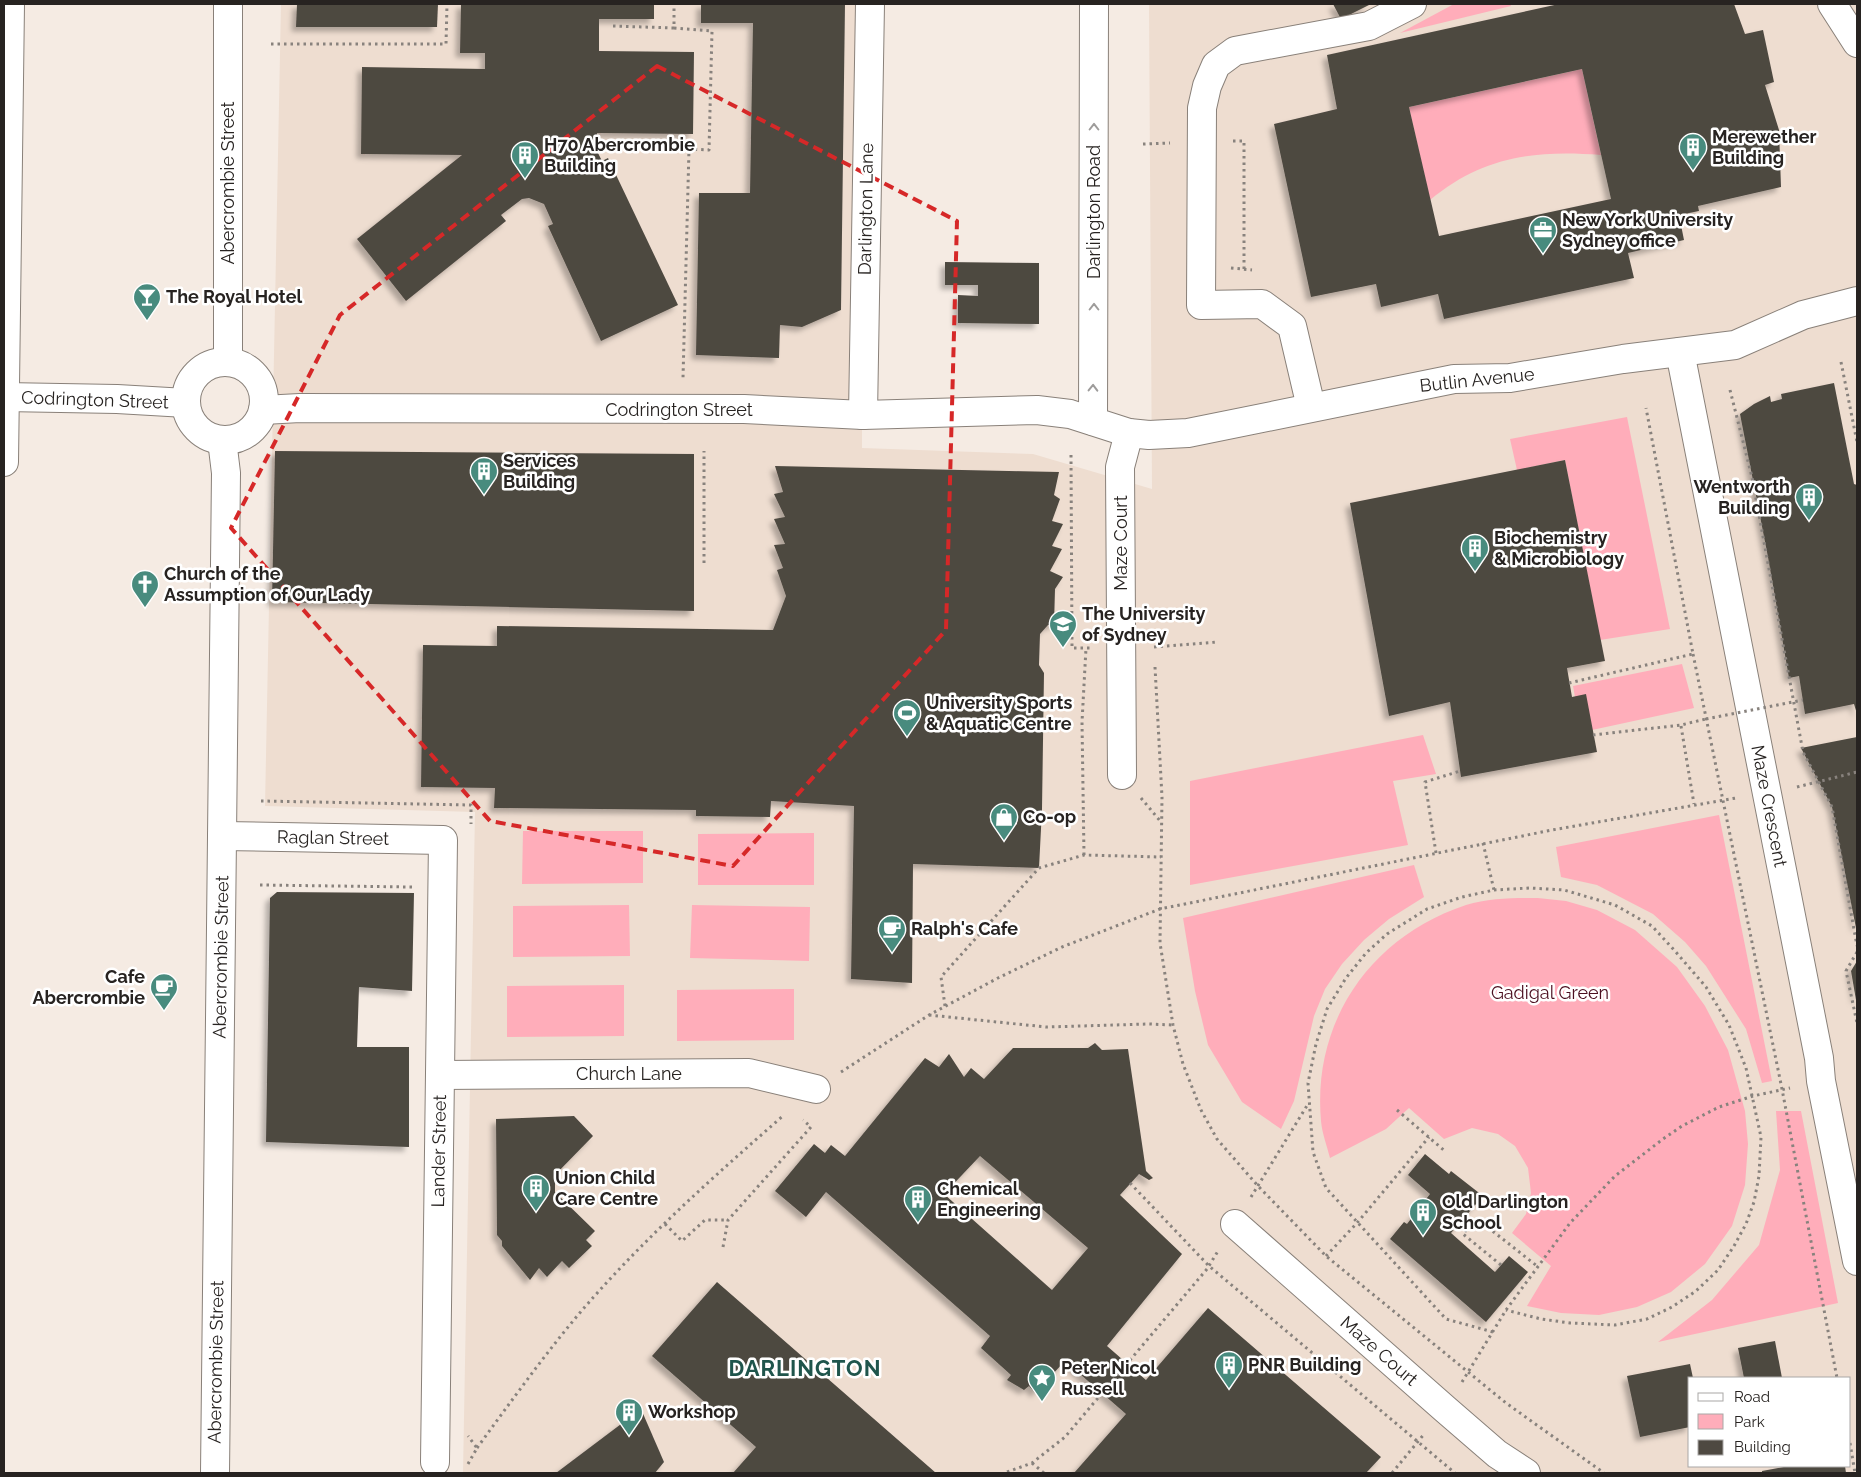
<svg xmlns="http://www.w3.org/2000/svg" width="1861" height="1477" font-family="Raleway,sans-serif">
<defs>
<filter id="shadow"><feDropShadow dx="-4.5" dy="4.5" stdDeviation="2.5" flood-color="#0004"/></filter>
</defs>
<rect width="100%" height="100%" fill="#f5ebe3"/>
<!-- built -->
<path fill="#eeddd0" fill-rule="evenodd" d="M281,4H862V448L1033,454L1152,489L1149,4H1857V1473H463L475,812L265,806ZM1690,1378H1850V1466H1690Z"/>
<!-- green -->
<g fill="#ffadba">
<polygon points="1454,4 1510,4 1511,6 1400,33"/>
<path d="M1582,69L1601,155C1535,150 1483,156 1430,200L1409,107Z"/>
<polygon points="1627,417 1670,629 1600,640 1565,460 1517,470 1510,439"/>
<polygon points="1682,664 1694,708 1592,730 1575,697 1573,686"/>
<polygon points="1423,735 1436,774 1393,781 1408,845 1190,885 1190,781"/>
<polygon points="1719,815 1772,1081 1762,1083 1746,1029 1706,966 1685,942 1653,914 1597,885 1561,877 1556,847"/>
<polygon points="523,831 643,831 643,883 522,884"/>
<polygon points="814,833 814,885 698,885 698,834"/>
<polygon points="1414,865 1424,897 1389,919 1364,940 1342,964 1325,989 1314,1016 1294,1101 1281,1129 1242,1102 1208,1045 1195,991 1183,918"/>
<path d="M1538,898L1566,901L1597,910L1635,930L1677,967L1705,1006L1728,1050L1745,1111L1748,1144L1745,1185L1732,1226L1705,1264L1671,1292L1637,1307L1599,1315L1561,1313L1527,1306L1551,1266L1512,1233L1526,1214L1531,1193L1528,1168L1515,1146L1498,1134L1472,1128L1444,1139L1409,1108L1386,1129L1330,1158C1327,1146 1322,1133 1321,1121C1312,1020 1372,936 1466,905C1489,898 1514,898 1538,898Z"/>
<polygon points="629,905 630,956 513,957 513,906"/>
<polygon points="692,905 810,907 809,961 690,958"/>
<polygon points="624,985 624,1036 507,1037 507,986"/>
<polygon points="794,989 794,1040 677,1041 677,990"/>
<polygon points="1776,1111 1801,1111 1838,1303 1658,1342 1712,1300 1759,1245 1780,1170"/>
</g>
<!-- building -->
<g fill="#4e4941" fill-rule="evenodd" filter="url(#shadow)">
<polygon points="297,4 438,4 437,27 296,27"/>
<polygon points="461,4 654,4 654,19 599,19 599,51 694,52 693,134 597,133 596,149 602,161 608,158 678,305 601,341 548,226 553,224 544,204 529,198 522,199 501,215 506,221 406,301 357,239 462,155 361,154 362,67 485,69 485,53 460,53"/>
<polygon points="701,4 845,4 841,310 802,327 780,325 779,358 696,355 699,193 750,193 753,23 701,23"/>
<polygon points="1333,4 1371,4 1341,19"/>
<path d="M1559,4H1734L1745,34L1763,30L1774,82L1765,85L1779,130L1781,187L1698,206L1699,211L1679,215L1684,240L1628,253L1634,278L1444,319L1438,294L1381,307L1376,284L1311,297L1274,124L1337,109L1327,55ZM1582,69L1611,199L1439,236L1409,107Z"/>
<polygon points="945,262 1039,263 1039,324 958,323 958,295 978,296 978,285 945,285"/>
<polygon points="1834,383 1854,484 1857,485 1857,714 1854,704 1805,714 1799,676 1789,678 1768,557 1740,414 1754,404 1770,396 1771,402 1782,399 1781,394"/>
<polygon points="275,451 694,454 694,611 272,602"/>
<polygon points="1565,460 1605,661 1567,668 1572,697 1586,694 1597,752 1461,777 1450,702 1389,716 1350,503"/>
<polygon points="775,466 1059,472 1054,495 1060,499 1052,521 1063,524 1052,546 1062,549 1050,571 1063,577 1055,589 1054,625 1048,625 1040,634 1039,665 1044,673 1042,809 1039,868 913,864 912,983 851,979 854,806 771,801 770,817 696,816 696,810 494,808 495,788 421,787 423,645 497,646 497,626 773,630 786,596 777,570 783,568 774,545 785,544 774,519 785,517 774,494 783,492"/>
<polygon points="1857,737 1857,928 1856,928 1832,807 1801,748"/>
<polygon points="277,892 414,893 412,991 359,987 357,1047 409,1047 409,1147 266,1142 270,898"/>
<polygon points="1857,961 1857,1000 1856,1000 1851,971"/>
<path d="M1095,1043L1102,1050L1128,1049L1146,1171L1153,1178L1149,1180L1139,1174L1120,1195L1182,1254L1107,1346L1146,1380L1208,1308L1381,1457L1366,1473H1074L1126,1414L1065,1361L1035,1393L1029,1386L1024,1390L1007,1380L1011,1375L981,1348L990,1336L826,1192L806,1217L775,1191L814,1144L825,1153L831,1145L845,1156L925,1058L939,1067L949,1054L964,1077L971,1068L984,1079L1013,1048H1088ZM980,1156L1088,1248L1052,1290L944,1194Z"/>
<polygon points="574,1116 593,1136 555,1175 555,1192 595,1231 586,1240 592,1246 569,1268 562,1261 547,1277 539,1268 530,1280 502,1246 502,1241 497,1235 496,1119"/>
<polygon points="1425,1154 1449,1174 1451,1171 1483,1196 1451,1233 1495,1272 1509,1256 1528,1272 1486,1322 1390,1239 1404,1222 1407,1224 1430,1194 1408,1175"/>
<polygon points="717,1282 936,1473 733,1473 756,1447 652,1356"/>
<polygon points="1775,1341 1782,1378 1744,1378 1738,1348"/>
<polygon points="1690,1364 1693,1378 1690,1378 1690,1427 1640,1437 1627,1376"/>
<polygon points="641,1409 664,1462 655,1473 556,1473"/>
<polygon points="1789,1466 1845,1466 1846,1473 1762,1473 1762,1471"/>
</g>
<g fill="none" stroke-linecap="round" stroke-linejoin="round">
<!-- minor casing -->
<g stroke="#898079" stroke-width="30">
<g id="minor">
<polyline points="228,4 228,361"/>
<polyline points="1680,352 1819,1058 1821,1081 1857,1261"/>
<circle cx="225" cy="401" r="39"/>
<polyline points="4,397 117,399 186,403"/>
<polyline points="1311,407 1292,326 1262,304 1201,305 1202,108 1207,86 1216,65 1235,51 1369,26 1412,4"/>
<polyline points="263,410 300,408 744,409 863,415 1037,410 1070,414 1129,433 1149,435 1188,433 1454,379 1510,378 1623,359 1735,345 1803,315 1857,301"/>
<polyline points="863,415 870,4"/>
<polyline points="1093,421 1094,4"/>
<polyline points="4,462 10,4"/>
<polyline points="1122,775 1120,467 1129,433"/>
<polyline points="222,836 443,840 435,1462"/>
<polyline points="440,1075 749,1073 816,1089"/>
<polyline points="1235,1224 1445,1409 1497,1454 1526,1473"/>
<polyline points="215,1473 226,473 222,440"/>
</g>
</g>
<!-- highway casing -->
<g stroke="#898079" stroke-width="30">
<polyline id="highway" points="1832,4 1857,43"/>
</g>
<!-- path -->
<g stroke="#88827d" stroke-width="3" stroke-dasharray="2.5 4" stroke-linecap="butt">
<polyline points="613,26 674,28 674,4"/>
<polyline points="674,28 712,31 709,150 689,149 683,378"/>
<polyline points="271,44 446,44 447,4"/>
<polyline points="1233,141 1244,141 1244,269"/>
<polyline points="1143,144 1170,143"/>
<polyline points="1231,268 1252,270"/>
<polyline points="1841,362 1857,442"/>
<polyline points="1730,390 1752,477 1803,752 1832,807 1857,946"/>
<polyline points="1071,455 1072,648 1090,648"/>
<polyline points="704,563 704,451"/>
<polyline points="1154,647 1217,642"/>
<polyline points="1693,654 1782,1089 1837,1378"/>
<polyline points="1155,667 1162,797 1160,943 1173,1025 1183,1064 1201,1110 1217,1139 1258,1186 1326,1256 1506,1403 1604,1473"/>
<polyline points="1569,683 1693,654 1646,408"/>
<polyline points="1681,726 1694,804"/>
<polyline points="1593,735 1681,725 1706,719"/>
<polyline points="1797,787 1857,772"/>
<polyline points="1141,798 1161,822"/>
<polyline points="261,801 471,805 471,824"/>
<polyline points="1483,843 1494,890"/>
<polyline points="1436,853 1425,782 1460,771"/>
<polyline points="1084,855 1082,722 1086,648"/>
<polyline points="260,885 412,887"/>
<polyline points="1857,952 1846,971 1857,1023"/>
<polyline points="945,1006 941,977 1039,868 1084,855 1161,857"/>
<polyline points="929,1015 1046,1027 1149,1024 1173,1025"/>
<polyline points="841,1072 929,1015 998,978 1062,947 1160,909 1552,830 1736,798"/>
<polyline points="1397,1110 1446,1152"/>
<polyline points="1130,1183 1209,1266 1455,1473"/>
<polyline points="1251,1197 1308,1104"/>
<polyline points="665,1224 682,1241 705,1220 728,1220"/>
<polyline points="723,1247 728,1220 811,1127 803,1120"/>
<polyline points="1326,1256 1357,1223 1429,1137"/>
<polyline points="1501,1265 1463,1234 1476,1218 1537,1266"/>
<polyline points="1493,1332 1446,1319 1326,1188 1313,1152 1308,1083 1316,1044 1327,1009 1346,978 1366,953 1387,934 1427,909 1462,897 1494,890 1529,888 1564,890 1615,905 1652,926 1675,951 1706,987 1729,1025 1746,1068 1761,1137 1759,1176 1754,1202 1746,1224 1734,1246 1718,1270 1696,1291 1672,1307 1647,1319 1615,1325 1570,1323 1541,1319 1506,1310"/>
<polyline points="1462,1382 1506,1310 1570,1223 1615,1176 1663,1139 1682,1126 1719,1107 1753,1096 1790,1088"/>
<polyline points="1850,1443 1855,1473"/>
<path d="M477,1448C510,1403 542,1358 578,1315C640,1242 712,1178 784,1115"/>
<polyline points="1032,1463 1044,1473"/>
<polyline points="468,1464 477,1448 468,1436"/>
<polyline points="1007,1472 1032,1463 1065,1437 1207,1269 1218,1251"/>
<polyline points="1392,1473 1425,1433"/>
</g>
<!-- minor -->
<use href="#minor" stroke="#fff" stroke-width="28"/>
<!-- highway -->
<use href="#highway" stroke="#fff" stroke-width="28"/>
<!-- path-bridge -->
<polyline stroke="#88827d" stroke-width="3" stroke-dasharray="2.5 4" stroke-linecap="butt" points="1706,719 1803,700"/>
</g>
<!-- one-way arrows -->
<defs><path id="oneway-chevron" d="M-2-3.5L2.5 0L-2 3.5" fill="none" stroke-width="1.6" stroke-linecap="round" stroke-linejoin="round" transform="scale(1.25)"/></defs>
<g stroke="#9e9c9b">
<use href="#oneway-chevron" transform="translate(1094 127) rotate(-90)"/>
<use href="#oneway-chevron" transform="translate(1094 307) rotate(-90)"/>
<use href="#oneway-chevron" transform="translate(1093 388) rotate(-89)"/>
</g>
<!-- marked area -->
<path fill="none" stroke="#d62828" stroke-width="4" stroke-dasharray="10 6" stroke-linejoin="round" d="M657,66L957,221L946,630L733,866L490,821L231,528L340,315Z"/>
<!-- icons -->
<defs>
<g id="building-pin" transform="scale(1.4375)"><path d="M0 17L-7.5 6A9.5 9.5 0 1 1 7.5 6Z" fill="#488b7e" stroke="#fff"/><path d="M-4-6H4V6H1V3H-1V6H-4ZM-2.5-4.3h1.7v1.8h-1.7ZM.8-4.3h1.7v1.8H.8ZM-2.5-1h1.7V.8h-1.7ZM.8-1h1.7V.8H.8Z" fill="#fff"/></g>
<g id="office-pin" transform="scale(1.4375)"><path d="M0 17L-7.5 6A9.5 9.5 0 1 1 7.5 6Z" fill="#488b7e" stroke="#fff"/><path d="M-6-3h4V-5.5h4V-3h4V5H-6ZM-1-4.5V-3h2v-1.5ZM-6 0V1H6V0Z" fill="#fff"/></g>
<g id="bar-pin" transform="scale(1.4375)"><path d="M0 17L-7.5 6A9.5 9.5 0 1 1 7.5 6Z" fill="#488b7e" stroke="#fff"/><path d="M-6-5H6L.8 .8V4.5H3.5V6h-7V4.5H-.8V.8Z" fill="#fff"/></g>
<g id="church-pin" transform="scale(1.4375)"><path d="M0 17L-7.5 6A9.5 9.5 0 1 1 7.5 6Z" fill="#488b7e" stroke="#fff"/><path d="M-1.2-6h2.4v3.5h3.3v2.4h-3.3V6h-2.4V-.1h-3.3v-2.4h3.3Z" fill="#fff"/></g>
<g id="university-pin" transform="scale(1.4375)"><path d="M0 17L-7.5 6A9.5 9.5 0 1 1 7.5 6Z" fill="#488b7e" stroke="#fff"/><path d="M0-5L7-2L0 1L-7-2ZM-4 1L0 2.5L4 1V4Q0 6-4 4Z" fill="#fff"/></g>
<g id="stadium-pin" transform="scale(1.4375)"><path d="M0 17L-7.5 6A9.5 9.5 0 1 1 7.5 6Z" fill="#488b7e" stroke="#fff"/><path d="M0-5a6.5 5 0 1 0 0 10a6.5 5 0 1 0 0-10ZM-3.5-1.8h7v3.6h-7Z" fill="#fff"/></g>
<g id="shop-pin" transform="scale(1.4375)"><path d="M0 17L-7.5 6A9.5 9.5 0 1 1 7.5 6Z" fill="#488b7e" stroke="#fff"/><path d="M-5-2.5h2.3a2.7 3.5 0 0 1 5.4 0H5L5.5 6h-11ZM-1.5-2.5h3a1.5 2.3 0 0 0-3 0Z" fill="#fff"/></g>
<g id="cafe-pin" transform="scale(1.4375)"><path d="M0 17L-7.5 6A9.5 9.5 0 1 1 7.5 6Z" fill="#488b7e" stroke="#fff"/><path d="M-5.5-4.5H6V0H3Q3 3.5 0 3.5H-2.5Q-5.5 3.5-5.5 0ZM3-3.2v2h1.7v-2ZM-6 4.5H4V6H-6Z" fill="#fff"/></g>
<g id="sight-pin" transform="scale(1.4375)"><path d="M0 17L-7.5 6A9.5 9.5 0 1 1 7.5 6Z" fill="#488b7e" stroke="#fff"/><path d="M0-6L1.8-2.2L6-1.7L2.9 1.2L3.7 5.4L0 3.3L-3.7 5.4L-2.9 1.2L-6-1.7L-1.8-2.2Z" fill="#fff"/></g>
</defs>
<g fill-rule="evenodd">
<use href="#building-pin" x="1693" y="147"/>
<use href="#building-pin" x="525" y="155"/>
<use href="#office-pin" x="1543" y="230"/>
<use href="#bar-pin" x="147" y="297"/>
<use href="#building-pin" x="484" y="471"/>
<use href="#building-pin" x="1809" y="497"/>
<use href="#building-pin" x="1475" y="548"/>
<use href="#church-pin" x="145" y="584"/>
<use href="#university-pin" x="1063" y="624"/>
<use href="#stadium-pin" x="907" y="713"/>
<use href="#shop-pin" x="1004" y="817"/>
<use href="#cafe-pin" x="892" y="929"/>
<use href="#cafe-pin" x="164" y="987"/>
<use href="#building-pin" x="536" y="1188"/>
<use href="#building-pin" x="918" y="1199"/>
<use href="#building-pin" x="1423" y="1212"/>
<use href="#building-pin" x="1229" y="1365"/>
<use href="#sight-pin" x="1042" y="1378"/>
<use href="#building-pin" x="629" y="1412"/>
</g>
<g text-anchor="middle" stroke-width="5" stroke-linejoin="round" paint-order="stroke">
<!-- poi labels -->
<g font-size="18" font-weight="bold" fill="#272321" stroke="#fff" text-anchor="start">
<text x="1712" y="143">Merewether<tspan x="1712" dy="21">Building</tspan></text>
<text x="544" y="151">H70 Abercrombie<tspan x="544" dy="21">Building</tspan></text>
<text x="1562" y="226">New York University<tspan x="1562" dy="21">Sydney office</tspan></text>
<text x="166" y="303">The Royal Hotel</text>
<text x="503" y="467">Services<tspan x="503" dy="21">Building</tspan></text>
<text x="1790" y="493" text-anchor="end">Wentworth<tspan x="1790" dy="21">Building</tspan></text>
<text x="1494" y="544">Biochemistry<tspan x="1494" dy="21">&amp; Microbiology</tspan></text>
<text x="164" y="580">Church of the<tspan x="164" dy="21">Assumption of Our Lady</tspan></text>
<text x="1082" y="620">The University<tspan x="1082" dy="21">of Sydney</tspan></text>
<text x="926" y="709">University Sports<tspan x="926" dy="21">&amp; Aquatic Centre</tspan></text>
<text x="1023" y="823">Co-op</text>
<text x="911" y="935">Ralph's Cafe</text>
<text x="145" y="983" text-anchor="end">Cafe<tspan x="145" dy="21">Abercrombie</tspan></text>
<text x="555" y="1184">Union Child<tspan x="555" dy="21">Care Centre</tspan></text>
<text x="937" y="1195">Chemical<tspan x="937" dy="21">Engineering</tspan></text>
<text x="1442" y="1208">Old Darlington<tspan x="1442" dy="21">School</tspan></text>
<text x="1248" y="1371">PNR Building</text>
<text x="1061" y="1374">Peter Nicol<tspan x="1061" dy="21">Russell</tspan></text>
<text x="648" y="1418">Workshop</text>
</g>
<!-- street labels -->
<g font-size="18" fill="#272321" stroke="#fff">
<text transform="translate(228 183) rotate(-90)" y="6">Abercrombie Street</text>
<text transform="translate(866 209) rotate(-89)" y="6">Darlington Lane</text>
<text transform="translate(1094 212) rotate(-90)" y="6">Darlington Road</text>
<text transform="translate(1477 380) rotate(-6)" y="6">Butlin Avenue</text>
<text transform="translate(95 400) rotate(2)" y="6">Codrington Street</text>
<text x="679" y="416">Codrington Street</text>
<text transform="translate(1121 543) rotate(-90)" y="6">Maze Court</text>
<text transform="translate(1769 806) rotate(79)" y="6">Maze Crescent</text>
<text transform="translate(333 838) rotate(1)" y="6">Raglan Street</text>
<text transform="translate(221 957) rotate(-89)" y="6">Abercrombie Street</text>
<text x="629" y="1080">Church Lane</text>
<text transform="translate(439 1151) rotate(-89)" y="6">Lander Street</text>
<text transform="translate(1379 1351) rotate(41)" y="6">Maze Court</text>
<text transform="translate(216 1362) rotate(-89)" y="6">Abercrombie Street</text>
</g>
<!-- park labels -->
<g font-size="18" fill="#4c0f20" stroke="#fff">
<text x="1550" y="999">Gadigal Green</text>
</g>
<!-- district labels -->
<g font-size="22" font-weight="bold" letter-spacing="1" fill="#1f554c" stroke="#fff">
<text x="805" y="1376">DARLINGTON</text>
</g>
</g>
<!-- border -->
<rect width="1861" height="1477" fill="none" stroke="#272321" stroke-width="10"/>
<!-- legend -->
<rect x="1688" y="1377" width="162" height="90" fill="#ffffff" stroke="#a9a7a6"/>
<rect x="1698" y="1393" width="25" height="8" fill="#ffffff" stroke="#a9a7a6"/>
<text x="1734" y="1402" font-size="15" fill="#272321">Road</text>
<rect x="1698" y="1414" width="25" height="15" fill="#ffadba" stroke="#a9a7a6"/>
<text x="1734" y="1427" font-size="15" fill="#272321">Park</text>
<rect x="1698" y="1440" width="25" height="15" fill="#4e4941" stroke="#a9a7a6"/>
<text x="1734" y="1452" font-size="15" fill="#272321">Building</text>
</svg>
